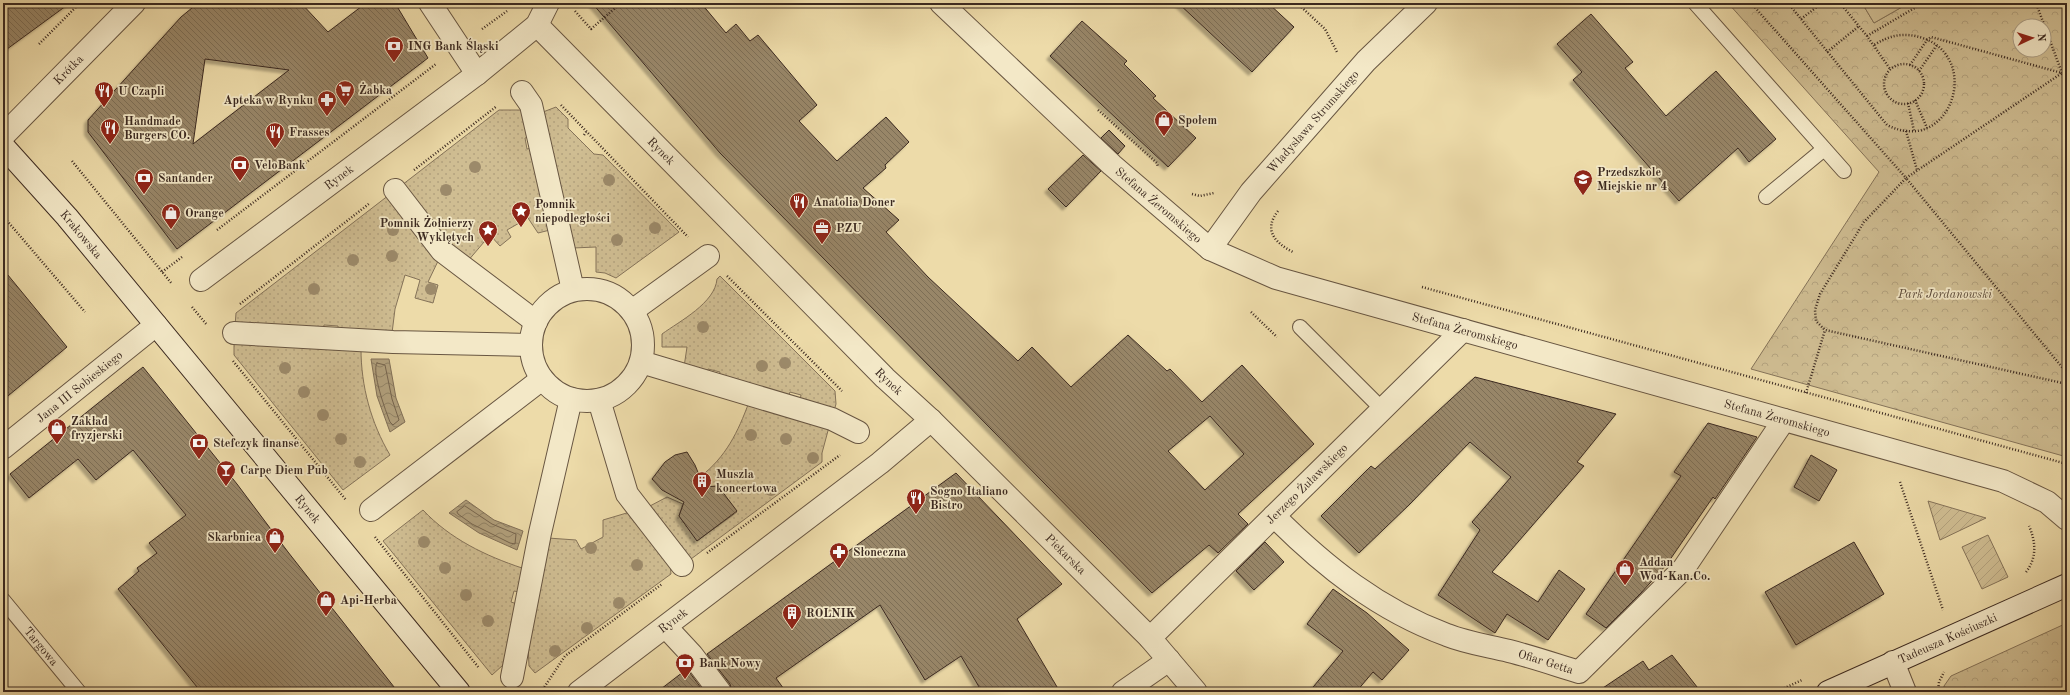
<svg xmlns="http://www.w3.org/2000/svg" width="2070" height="695" font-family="'Old Standard TT',serif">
<defs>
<pattern id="grass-dots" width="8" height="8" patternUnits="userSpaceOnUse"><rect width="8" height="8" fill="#cfbd92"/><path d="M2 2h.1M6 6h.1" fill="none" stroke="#b3a27e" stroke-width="1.8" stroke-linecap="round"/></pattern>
<pattern id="park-crowns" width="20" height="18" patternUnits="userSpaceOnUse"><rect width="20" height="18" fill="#cfbd92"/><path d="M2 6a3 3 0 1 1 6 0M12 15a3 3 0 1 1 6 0" fill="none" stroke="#b3a27e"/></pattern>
<pattern id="garden-furrows" width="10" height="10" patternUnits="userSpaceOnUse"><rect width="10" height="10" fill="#cfbd92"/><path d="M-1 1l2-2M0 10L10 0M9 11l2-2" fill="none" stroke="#b3a27e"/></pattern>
<pattern id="water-waves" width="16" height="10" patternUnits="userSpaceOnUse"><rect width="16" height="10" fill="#b09e7a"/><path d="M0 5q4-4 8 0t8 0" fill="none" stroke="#908164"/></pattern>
<pattern id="building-back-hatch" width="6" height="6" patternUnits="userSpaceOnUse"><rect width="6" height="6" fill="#988667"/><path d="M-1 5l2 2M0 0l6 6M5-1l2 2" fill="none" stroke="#7d6e54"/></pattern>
<filter id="shadow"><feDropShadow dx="-3.5" dy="3.5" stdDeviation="1" flood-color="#0004"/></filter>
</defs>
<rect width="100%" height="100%" fill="#eddba9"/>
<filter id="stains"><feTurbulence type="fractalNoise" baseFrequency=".005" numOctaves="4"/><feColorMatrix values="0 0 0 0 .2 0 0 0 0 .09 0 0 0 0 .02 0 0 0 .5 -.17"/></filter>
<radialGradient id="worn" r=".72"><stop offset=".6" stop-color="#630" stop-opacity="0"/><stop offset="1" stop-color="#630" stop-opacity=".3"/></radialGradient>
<!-- grass -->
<g fill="url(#grass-dots)" stroke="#857359">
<polygon points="556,107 568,119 568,128 594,154 603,155 679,232 616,278 605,273 596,272 596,247 573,248 543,112"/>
<polygon points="499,110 524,110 529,137 525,138 527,149 532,148 550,230 538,233 528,218 507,230 511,237 500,246 490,235 467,262 450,246 402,185"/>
<polygon points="389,195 439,259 428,282 438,285 433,303 415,298 420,280 405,275 395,309 392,333 338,330 338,326 324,325 323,330 235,326 236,313"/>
<path d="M720,276L835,391L836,404L834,411L800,400L801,395L790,392L788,397L719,377L720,372L708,369L706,373L684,367L687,347H662V334C680,321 715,303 717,279Z"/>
<path d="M234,341L361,349C361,386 371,423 390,455L343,490L234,355Z"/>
<path d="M749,402L829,427L822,453V462L691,559L648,507L667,497L683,504L679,516L698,540L737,512L718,486L702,487L700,477C726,457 738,432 749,402Z"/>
<path d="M423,510C450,539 486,556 522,568L519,592L514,591L511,602L517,604L503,665L492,675L383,541Z"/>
<polygon points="630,512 631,517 670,563 671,574 535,673 529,666 528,644 548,538 576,540 581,549 603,537 603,520"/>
</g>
<!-- park -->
<g fill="url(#park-crowns)" stroke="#857359" fill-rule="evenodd">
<path d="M1728,3H1862L1874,23L1909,3H2067V457L1751,369L1879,172ZM2020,26H2044V50H2020Z"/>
<polygon points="2067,623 2067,692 1944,692 1944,686 1951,676"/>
</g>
<!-- garden -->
<g fill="url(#garden-furrows)" stroke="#857359">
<polygon points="1928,501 1986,518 1940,540"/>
<polygon points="1988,535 2008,577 1982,589 1962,547"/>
</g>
<!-- pitch -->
<polygon fill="#cfbd92" stroke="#857359" points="1862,3 1909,3 1874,23"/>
<!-- water -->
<g fill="url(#water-waves)" stroke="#816f56">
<polygon points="371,359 389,359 396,398 405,422 390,432 377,396"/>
<polygon points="466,500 494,520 523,531 517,550 479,533 449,513"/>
</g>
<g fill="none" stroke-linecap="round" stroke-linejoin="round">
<!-- shore -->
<g stroke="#76644d" stroke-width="1">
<path d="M377,363L385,365L392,399L399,420L393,425L390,422C386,412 371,371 377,363Z"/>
<polygon points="465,506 492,524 516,534 515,544 510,543 472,524 458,514 457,512"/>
</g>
</g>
<!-- building -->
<g fill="url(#building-back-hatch)" stroke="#3b2920" fill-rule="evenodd" filter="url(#shadow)">
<polygon points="3,3 70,3 3,52"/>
<path d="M198,3H301L328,32L366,3H395L428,58L177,249L88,132V120L181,17ZM205,59L289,70L193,144Z"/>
<path d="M592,3H701L726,33L736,24L750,41L758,35L817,105L799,121L837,161L886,117L909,142L885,165L886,168L863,188L899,220L886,232L928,277L1018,361L1032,347L1071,387L1128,335L1167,371L1170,369L1202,402L1242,365L1314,444L1238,514L1248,524L1218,553L1209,545L1152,593L720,153ZM1210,416L1244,454L1205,490L1168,451Z"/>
<polygon points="1178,3 1268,3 1294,27 1252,72"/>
<polygon points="1591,14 1633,62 1625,68 1666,116 1716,71 1776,139 1749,162 1738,148 1679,201 1573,80 1582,72 1557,44"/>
<polygon points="1082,21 1127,61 1124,64 1156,96 1153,98 1196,138 1168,167 1050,56"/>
<polygon points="1109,130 1125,146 1118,154 1101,138"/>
<polygon points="1083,155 1101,171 1066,207 1048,189"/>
<polygon points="3,269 67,347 3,400"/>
<polygon points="143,367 237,484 288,552 398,692 201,692 118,589 139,571 137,568 157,553 149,543 186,515 133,450 96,480 78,459 29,498 10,474"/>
<polygon points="1475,377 1616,414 1577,462 1584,466 1492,572 1538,602 1559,570 1585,589 1548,640 1507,614 1495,633 1438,595 1480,530 1472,522 1511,477 1470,442 1410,504 1359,553 1321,516 1371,466 1375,469"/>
<polygon points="1708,423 1757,437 1715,499 1713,497 1667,564 1641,593 1606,628 1586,614 1681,476 1674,472"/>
<polygon points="687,452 695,465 704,487 718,486 737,511 697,541 679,516 684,502 662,490 652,479 665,462 675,455"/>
<polygon points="1811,455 1837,470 1819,501 1794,487"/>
<polygon points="956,473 1062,584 1017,619 1060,692 982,692 961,656 925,680 880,605 776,678 786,692 732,692 730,684 707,654"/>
<polygon points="1265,542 1284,562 1254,590 1236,571"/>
<polygon points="1854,542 1884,594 1796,645 1765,592"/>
<polygon points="1333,589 1367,613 1409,650 1382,680 1373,672 1356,692 1309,692 1343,651 1307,624"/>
<polygon points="1672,655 1701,692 1597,692 1643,661 1649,670"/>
<polygon points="687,669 704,692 657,692"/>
</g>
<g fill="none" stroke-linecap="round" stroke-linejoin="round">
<!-- lane casing -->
<g stroke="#685642" stroke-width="16">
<g id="lane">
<polyline points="1695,3 1844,171"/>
<polyline points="1766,197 1824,149"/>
<polyline points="1300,327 1382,409"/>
<path id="s1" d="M3,600L79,692"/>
</g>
</g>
<!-- street casing -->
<g stroke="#685642" stroke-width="24">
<g id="street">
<polyline points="430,3 477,74"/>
<path id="s2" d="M941,3L1112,165L1210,249L1276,278L2003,481L2047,502L2067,519"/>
<path id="s3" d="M537,25L885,378L931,420L1150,638L1196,692"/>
<polyline points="522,92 531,105 573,290"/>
<path id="s4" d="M3,136L134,3"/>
<polyline points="395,190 442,251 536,322"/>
<path id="s5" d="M1210,249L1251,192L1366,61L1426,3"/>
<path id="s6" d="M201,280L477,74L537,25L548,3"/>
<circle cx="587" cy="345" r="56"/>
<polyline points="632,311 708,256"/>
<polyline points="234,333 393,342 531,345"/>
<polyline points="641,362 832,419 858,432"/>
<polyline points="599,400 627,494 682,565"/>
<path id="s7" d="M3,448L156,325"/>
<polyline points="371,510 542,379"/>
<path id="s8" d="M1274,516C1325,567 1379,610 1447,635C1467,643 1489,646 1509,651C1533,657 1556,665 1579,672L1684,568L1784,420"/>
<polyline points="666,627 692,655 720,692"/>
<path id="s9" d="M1150,638L1463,330"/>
<polyline points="1893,662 1905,692"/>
<polyline points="512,677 540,533 571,399"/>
<path id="s10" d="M579,692L880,463L931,420"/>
<polyline points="1123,692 1169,660"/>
</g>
</g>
<!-- secondary casing -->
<g stroke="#3b2920" stroke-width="24">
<g id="secondary">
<path id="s11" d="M3,146L67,217L459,692"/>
<path id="s12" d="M1828,692L2067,585"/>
</g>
</g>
<!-- path -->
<g stroke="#3b2920" stroke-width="2.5" stroke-dasharray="1 2" stroke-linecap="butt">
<polyline points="1297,3 1325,29 1337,52"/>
<polyline points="1751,3 1906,178 2062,73 2067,83"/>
<path d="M1788,3L1887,125C1950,157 1983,59 1923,38C1904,32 1890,35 1874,45"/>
<polyline points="1840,3 1867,36 1890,69"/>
<polyline points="575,11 591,29 621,3"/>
<polyline points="1801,19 1822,3"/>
<polyline points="482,29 507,11"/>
<polyline points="1867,36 1923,3"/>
<polyline points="39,44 80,3"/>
<polyline points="1827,52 1859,26"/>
<circle cx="1904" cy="84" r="20"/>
<polyline points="1910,65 1927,40 1931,37 2062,73 2036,3"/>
<polyline points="1919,71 1937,45"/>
<polyline points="1915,100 1927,128"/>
<polyline points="1908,103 1914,131"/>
<polyline points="561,105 688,237"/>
<polyline points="1098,110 1157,163 1158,167"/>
<polyline points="1906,131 1917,170"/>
<polyline points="584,135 586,132"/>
<polyline points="72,161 172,284"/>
<polyline points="414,170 497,106"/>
<polyline points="1192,194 1200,196 1214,193"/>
<path d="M1278,211C1263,230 1275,243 1293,252"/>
<polyline points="3,216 85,312"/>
<polyline points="217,230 436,64"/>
<polyline points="162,272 182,257"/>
<polyline points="727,276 842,391"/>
<polyline points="1422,287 2067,464"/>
<polyline points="240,304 370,203"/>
<polyline points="192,307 207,325"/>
<polyline points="1251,312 1277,337"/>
<polyline points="233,361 346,500"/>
<polyline points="2066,372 1906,178 1864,222 1820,294 1815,310 1816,321 1825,330 2067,384"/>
<polyline points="2066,372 2067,389"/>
<polyline points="1806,393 1825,330"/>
<polyline points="1900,482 1943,610"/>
<polyline points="375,537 479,668"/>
<polyline points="707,553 840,455"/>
<path d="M2026,572C2037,558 2036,542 2029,526"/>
<polyline points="541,692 565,656 662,584"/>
<polyline points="1776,692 1802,680"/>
<polyline points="1938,692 1939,682 1944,672"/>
</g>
<!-- lane -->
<use href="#lane" stroke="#f3e8c7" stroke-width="14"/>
<!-- street -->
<use href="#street" stroke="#f3e8c7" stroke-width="22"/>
<!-- secondary -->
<use href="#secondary" stroke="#f3e8c7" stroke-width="22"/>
</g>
<!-- trees -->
<g fill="#9c8a6a">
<circle cx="475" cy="167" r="6"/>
<circle cx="609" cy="180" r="6"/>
<circle cx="446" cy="190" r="6"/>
<circle cx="655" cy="228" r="6"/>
<circle cx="393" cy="230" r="6"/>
<circle cx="617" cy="240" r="6"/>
<circle cx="392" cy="256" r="6"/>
<circle cx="353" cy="260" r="6"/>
<circle cx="314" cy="289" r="6"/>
<circle cx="431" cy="289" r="6"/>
<circle cx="703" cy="327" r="6"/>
<circle cx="785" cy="363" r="6"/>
<circle cx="762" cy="366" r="6"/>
<circle cx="285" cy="368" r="6"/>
<circle cx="304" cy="392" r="6"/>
<circle cx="323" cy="415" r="6"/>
<circle cx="751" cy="435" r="6"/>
<circle cx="341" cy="439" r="6"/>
<circle cx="786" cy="439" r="6"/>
<circle cx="813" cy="458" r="6"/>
<circle cx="360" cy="462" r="6"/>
<circle cx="771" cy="490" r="6"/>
<circle cx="424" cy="542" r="6"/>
<circle cx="591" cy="548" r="6"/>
<circle cx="637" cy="565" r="6"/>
<circle cx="445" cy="568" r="6"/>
<circle cx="466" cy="595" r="6"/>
<circle cx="619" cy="603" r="6"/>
<circle cx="488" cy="621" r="6"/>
<circle cx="587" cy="628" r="6"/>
<circle cx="555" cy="651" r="6"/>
</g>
<!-- icons -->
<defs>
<g id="bank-pin" transform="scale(1)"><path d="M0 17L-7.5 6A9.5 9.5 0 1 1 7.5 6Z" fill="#8f2418" stroke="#f3e8c7"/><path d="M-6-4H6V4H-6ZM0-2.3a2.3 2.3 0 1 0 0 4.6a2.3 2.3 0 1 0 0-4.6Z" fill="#fff"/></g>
<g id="supermarket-pin" transform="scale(1)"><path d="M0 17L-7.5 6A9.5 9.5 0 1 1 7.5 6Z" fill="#8f2418" stroke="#f3e8c7"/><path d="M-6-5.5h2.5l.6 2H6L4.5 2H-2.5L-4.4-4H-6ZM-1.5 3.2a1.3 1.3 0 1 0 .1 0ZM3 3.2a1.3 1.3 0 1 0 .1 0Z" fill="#fff"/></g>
<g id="restaurant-pin" transform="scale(1)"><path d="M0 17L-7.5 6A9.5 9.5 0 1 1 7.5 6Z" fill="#8f2418" stroke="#f3e8c7"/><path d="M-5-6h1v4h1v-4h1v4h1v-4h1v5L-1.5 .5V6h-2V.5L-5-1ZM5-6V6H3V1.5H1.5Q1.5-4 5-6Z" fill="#fff"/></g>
<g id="pharmacy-pin" transform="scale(1)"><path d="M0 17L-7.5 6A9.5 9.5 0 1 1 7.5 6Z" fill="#8f2418" stroke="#f3e8c7"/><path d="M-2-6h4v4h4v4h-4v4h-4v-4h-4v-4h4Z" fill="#fff"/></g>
<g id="shop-pin" transform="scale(1)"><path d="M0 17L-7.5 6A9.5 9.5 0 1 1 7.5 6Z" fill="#8f2418" stroke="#f3e8c7"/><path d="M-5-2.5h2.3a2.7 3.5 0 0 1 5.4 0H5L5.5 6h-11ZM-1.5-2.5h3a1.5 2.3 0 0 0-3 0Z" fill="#fff"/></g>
<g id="school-pin" transform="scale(1)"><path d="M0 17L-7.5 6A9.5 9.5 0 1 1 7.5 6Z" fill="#8f2418" stroke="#f3e8c7"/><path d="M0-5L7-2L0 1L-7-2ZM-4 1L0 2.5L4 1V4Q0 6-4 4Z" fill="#fff"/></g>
<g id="sight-pin" transform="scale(1)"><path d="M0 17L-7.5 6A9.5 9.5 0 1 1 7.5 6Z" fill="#8f2418" stroke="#f3e8c7"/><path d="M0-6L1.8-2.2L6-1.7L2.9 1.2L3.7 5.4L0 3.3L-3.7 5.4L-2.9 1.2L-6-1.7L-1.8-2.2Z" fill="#fff"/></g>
<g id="office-pin" transform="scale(1)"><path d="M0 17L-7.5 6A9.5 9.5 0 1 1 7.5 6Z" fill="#8f2418" stroke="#f3e8c7"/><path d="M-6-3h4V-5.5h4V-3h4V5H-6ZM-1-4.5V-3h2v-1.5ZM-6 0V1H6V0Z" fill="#fff"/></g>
<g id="bar-pin" transform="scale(1)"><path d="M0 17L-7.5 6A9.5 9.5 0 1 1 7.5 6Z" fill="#8f2418" stroke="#f3e8c7"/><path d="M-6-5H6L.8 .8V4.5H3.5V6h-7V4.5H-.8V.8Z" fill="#fff"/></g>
<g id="building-pin" transform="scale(1)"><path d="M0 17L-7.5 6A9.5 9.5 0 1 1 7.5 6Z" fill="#8f2418" stroke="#f3e8c7"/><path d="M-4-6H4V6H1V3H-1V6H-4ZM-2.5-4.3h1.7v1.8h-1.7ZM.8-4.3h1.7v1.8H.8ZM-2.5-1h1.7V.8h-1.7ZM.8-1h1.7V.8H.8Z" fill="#fff"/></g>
</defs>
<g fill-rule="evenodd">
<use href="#bank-pin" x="394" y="46"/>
<use href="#supermarket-pin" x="345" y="90"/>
<use href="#restaurant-pin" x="104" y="91"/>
<use href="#pharmacy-pin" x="327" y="100"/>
<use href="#shop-pin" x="1164" y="120"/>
<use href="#restaurant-pin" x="110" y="128"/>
<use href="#restaurant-pin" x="275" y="132"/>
<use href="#bank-pin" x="240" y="165"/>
<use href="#bank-pin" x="144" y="178"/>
<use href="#school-pin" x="1583" y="179"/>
<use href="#restaurant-pin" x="799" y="202"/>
<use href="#sight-pin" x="521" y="211"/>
<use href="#shop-pin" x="171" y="213"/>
<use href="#office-pin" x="822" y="228"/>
<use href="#sight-pin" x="488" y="230"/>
<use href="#shop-pin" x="57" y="428"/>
<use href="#bank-pin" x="199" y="443"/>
<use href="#bar-pin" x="226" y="470"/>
<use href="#building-pin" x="702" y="481"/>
<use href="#restaurant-pin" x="916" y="498"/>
<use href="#shop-pin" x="275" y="537"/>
<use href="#pharmacy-pin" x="839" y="552"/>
<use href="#shop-pin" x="1625" y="569"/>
<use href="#shop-pin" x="326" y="600"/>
<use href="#building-pin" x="792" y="613"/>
<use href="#bank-pin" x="685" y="663"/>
</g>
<g text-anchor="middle" stroke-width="3.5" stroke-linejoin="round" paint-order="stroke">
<!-- poi labels -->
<g font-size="12" font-weight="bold" fill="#3b2920" stroke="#f3e8c7" text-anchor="start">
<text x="408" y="50">ING Bank Śląski</text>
<text x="359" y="94">Żabka</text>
<text x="118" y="95">U Czapli</text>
<text x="313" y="104" text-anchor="end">Apteka w Rynku</text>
<text x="1178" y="124">Społem</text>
<text x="124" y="125">Handmade<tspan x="124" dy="14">Burgers CO.</tspan></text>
<text x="289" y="136">Frasses</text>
<text x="254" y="169">VeloBank</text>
<text x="1597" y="176">Przedszkole<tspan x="1597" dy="14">Miejskie nr 4</tspan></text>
<text x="158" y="182">Santander</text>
<text x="813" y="206">Anatolia Doner</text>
<text x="535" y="208">Pomnik<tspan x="535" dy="14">niepodległości</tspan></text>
<text x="185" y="217">Orange</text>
<text x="474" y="227" text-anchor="end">Pomnik Żołnierzy<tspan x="474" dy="14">Wyklętych</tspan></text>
<text x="836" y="232">PZU</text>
<text x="71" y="425">Zakład<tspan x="71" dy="14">fryzjerski</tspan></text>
<text x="213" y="447">Stefczyk finanse</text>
<text x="240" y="474">Carpe Diem Pub</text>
<text x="716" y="478">Muszla<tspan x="716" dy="14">koncertowa</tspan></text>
<text x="930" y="495">Sogno Italiano<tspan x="930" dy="14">Bistro</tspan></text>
<text x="261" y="541" text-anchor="end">Skarbnica</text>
<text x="853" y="556">Słoneczna</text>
<text x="1639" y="566">Addan<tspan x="1639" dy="14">Wod-Kan.Co.</tspan></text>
<text x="340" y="604">Api-Herba</text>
<text x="806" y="617">ROLNIK</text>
<text x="699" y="667">Bank Nowy</text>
</g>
<!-- street labels -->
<g font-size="12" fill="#3b2920" stroke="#f3e8c7">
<text dy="4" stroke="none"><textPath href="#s4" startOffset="93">Krótka</textPath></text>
<text dy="4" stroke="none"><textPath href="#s5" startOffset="164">Władysława Strumskiego</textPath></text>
<text dy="4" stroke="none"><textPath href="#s3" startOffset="177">Rynek</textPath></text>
<text dy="4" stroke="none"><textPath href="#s6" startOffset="172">Rynek</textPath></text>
<text dy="4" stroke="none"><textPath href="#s2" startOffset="297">Stefana Żeromskiego</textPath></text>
<text dy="4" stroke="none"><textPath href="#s11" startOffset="118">Krakowska</textPath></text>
<text dy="4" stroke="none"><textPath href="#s2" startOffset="633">Stefana Żeromskiego</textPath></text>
<text dy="4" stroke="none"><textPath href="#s3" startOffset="501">Rynek</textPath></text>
<text dy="4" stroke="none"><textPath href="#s7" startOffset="98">Jana III Sobieskiego</textPath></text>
<text dy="4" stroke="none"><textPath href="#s2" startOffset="957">Stefana Żeromskiego</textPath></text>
<text dy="4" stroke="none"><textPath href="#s9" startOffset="220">Jerzego Żuławskiego</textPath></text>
<text dy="4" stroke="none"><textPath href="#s11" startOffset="474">Rynek</textPath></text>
<text dy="4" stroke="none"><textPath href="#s3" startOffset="748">Piekarska</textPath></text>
<text dy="4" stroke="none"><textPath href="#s10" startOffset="118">Rynek</textPath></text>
<text dy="4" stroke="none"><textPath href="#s12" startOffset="131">Tadeusza Kościuszki</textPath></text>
<text dy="4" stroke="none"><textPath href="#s1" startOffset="60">Targowa</textPath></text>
<text dy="4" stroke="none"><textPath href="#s8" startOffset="314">Ofiar Getta</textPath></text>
</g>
<!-- park labels -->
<g font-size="12" font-style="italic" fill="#594737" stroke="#f3e8c7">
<text x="1945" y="298">Park Jordanowski</text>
</g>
</g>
<!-- margin -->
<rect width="2070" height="695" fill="none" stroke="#eddba9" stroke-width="16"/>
<rect x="4" y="4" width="2062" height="687" fill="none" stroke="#3b2920" stroke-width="2"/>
<rect x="8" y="8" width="2054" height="679" fill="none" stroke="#3b2920"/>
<!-- north arrow -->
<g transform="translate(2032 38) rotate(86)"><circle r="19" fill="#f3e8c7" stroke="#a99c84"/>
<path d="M0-3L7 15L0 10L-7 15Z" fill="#8f2418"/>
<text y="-6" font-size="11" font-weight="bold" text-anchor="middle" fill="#3b2920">N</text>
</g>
<rect width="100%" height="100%" filter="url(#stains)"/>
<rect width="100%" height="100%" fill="url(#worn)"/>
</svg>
